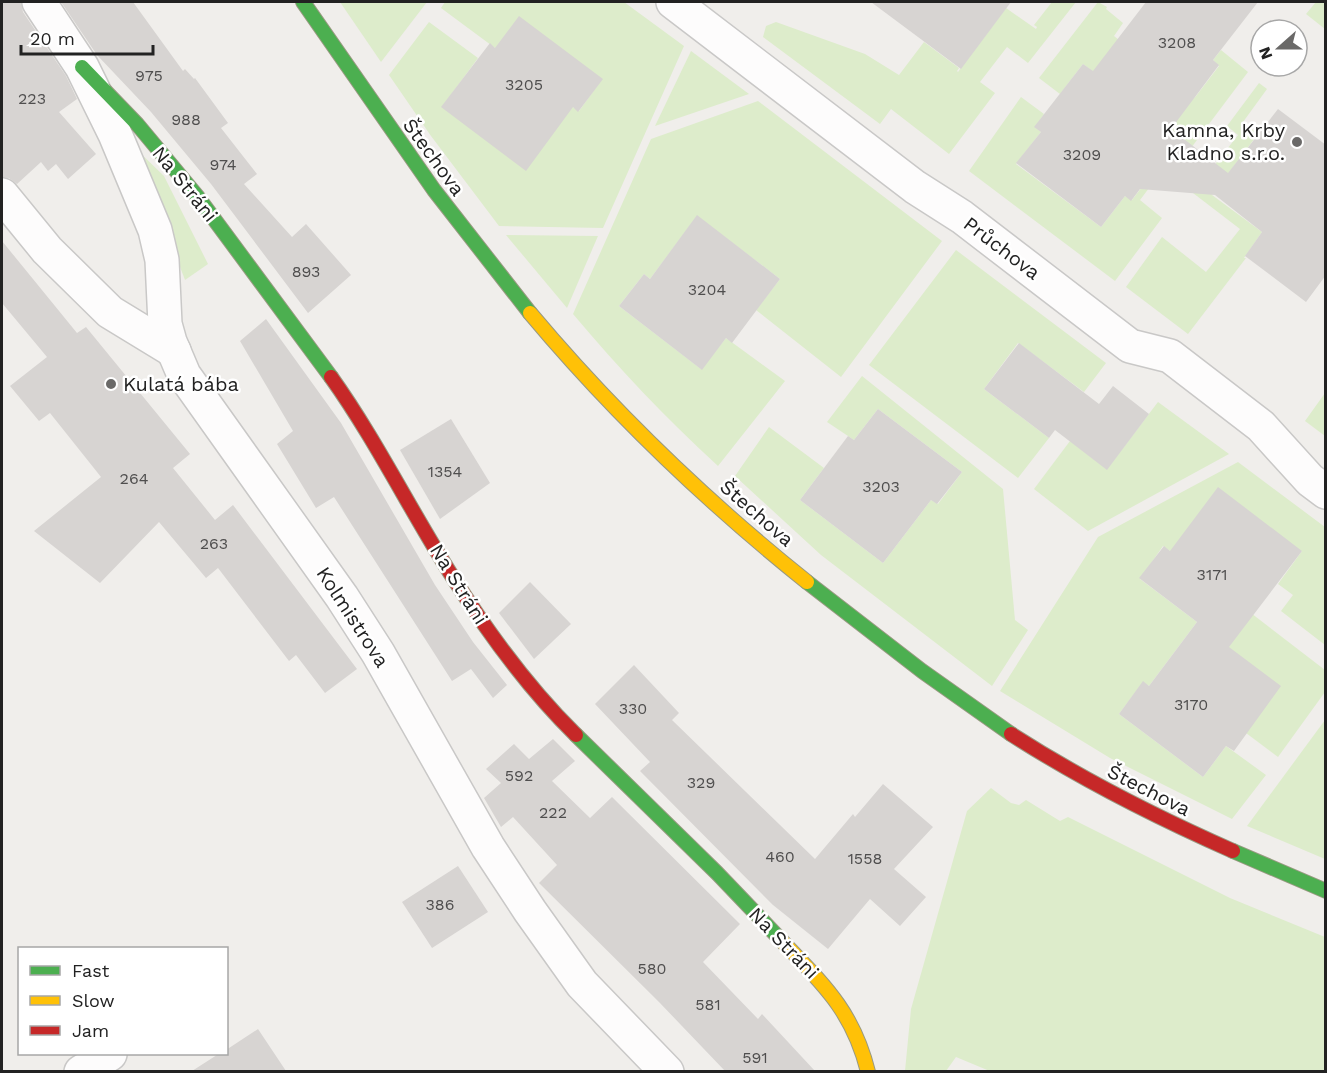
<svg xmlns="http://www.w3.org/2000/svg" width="1327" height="1073" font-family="'Work Sans',sans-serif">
<rect width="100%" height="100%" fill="#f0eeeb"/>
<!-- grass -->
<g fill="#ddeccb">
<polygon points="340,2 427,2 381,62"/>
<polygon points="445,2 624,2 684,46 603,228 499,226 431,136 389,75 429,22 478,58 442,107 573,107 579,111 602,79 495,48 441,8"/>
<polygon points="1052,2 1076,2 1028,63 1007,47 980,82 995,93 949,154 891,109 880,124 763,37 766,26 776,22 865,54 899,75 924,42 959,68 957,71 958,72 1006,8 1036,29 1037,27 1034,25"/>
<polygon points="1098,2 1107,7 1106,9 1123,23 1114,36 1124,44 1099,76 1083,64 1060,94 1039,78"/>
<polygon points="1316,2 1325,2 1325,29 1306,14"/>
<polygon points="1221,50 1248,72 1182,160 1162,171 1140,200 1162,218 1115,281 969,171 1021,97 1044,114 1035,127 1041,132 1016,164 1101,227 1125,196 1132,200 1180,137 1165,125 1196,96 1219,66 1213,60"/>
<polygon points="691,51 749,94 655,126"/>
<polygon points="1259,83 1267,89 1243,122 1258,134 1212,195 1262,232 1244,258 1246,258 1188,334 1126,287 1162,237 1206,272 1240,229 1193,193 1238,135 1227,126"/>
<path d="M758,101L942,241L841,377L756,310L780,279L697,216L650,279L644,274L619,306L701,369L726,338L785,381L718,466C665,417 620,370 573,314L651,139Z"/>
<polygon points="135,148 164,176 208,264 185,280"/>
<polygon points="506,235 598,236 567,308"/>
<polygon points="956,250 1106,363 1084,392 1018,343 984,389 1049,438 1018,478 869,365"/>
<polygon points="862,376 1003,489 1015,620 1028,630 992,686 821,555 735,476 769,427 824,468 800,500 883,563 931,500 938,504 962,472 878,409 854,440 827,422"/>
<polygon points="1325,393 1325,436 1305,421"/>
<polygon points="1158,402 1229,454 1088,531 1034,489 1070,441 1107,469"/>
<polygon points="1238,462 1325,527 1325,645 1281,611 1293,595 1278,584 1302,551 1170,551 1163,546 1140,579 1197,622 1149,686 1143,682 1119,714 1203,777 1226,746 1266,775 1232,819 1110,758 1000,691 1098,537"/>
<polygon points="1247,610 1325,670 1325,692 1278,757 1246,733 1223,642"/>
<polygon points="1325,720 1325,859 1247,826"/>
<polygon points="991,788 1011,803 1019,805 1026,800 1060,821 1068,817 1230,898 1325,937 1325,1071 992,1072 956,1057 946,1071 905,1071 911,1009 967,811"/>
</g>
<!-- building -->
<g fill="#d7d4d2">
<polygon points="2,2 21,2 23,12 66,76 77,99 59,112 96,154 68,179 56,164 48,171 41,162 17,184 9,178 2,177"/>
<polygon points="61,2 133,2 183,71 185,69 194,79 195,78 228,123 221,128 257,174 244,184 292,237 306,224 351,275 308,313 211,184 151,112 97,55"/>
<polygon points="871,2 1011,2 961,69"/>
<polygon points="1146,2 1258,2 1213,60 1219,65 1171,129 1228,173 1278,109 1326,145 1326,275 1306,302 1245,256 1262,232 1215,195 1140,189 1131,201 1125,196 1101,227 1016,163 1041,132 1034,127 1083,64 1093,71"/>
<polygon points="519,16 603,79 578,112 573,107 526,171 441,107 490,43 495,48"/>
<polygon points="697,215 780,279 732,343 726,338 702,370 619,306 644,274 650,279"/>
<polygon points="2,241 77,333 86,327 190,454 173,468 215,520 233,505 357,669 325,693 296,655 289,661 218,568 206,578 159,522 100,583 34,531 101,477 50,413 39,421 10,386 47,357 2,303"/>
<polygon points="266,319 341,423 435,585 473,642 507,685 493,698 471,669 452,681 334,497 316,508 277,444 293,431 240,341"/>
<polygon points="1019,343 1099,404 1113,386 1149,414 1107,470 1055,430 1049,438 984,389"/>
<polygon points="878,409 962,472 937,504 931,500 883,563 800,500 848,436 854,440"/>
<polygon points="451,419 490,483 440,519 400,450"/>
<polygon points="1218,487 1302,551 1229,647 1281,686 1234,751 1226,746 1203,777 1119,714 1143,681 1149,686 1197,622 1139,578 1164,546 1170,551"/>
<polygon points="530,582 571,624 534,659 499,613"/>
<polygon points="634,665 679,713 672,720 815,859 853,814 855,817 883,784 933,827 894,869 926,897 900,926 870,899 828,949 773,905 640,771 650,762 595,704"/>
<polygon points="553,739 575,761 552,781 590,818 612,797 740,924 703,962 758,1019 762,1014 815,1071 725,1071 659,1002 539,883 557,865 513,817 501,827 484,798 501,783 486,769 514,744 529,759"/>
<polygon points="458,866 488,912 432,948 402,902"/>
<polygon points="258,1029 286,1071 192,1071 220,1053 226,1053 226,1050"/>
</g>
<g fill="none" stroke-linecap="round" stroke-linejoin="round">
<!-- street casing -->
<g stroke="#c9c8c7" stroke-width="36">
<g id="street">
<polyline points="39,2 82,67 115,134 155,230 162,260 165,324 170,342 184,375 342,597 378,653 488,847 530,911 582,984 667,1072"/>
<polyline points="673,2 915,187 962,217 1130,346 1170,356 1261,426 1310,480 1326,492"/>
<polyline points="2,195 47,250 110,312 174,351"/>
<polyline points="81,1072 110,1054"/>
</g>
</g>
<!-- fast casing -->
<g stroke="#999a82" stroke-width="16">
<g id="fast">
<polyline points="303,2 434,190 530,313"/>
<polyline points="82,67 137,124 197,196 331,377"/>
<polyline points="807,582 922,671 1011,734"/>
<polyline points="576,735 717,873 781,940"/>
<polyline points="1233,851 1326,891"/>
</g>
</g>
<!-- slow casing -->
<g stroke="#999a82" stroke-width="16">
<g id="slow">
<path d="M530,313C613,412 706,501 807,582"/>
<path d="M781,940C823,984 853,1011 868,1072"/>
</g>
</g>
<!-- jam casing -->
<g stroke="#999a82" stroke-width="16">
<g id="jam">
<path d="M331,377C376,440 410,510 452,576C488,633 528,688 576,735"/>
<path d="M1011,734C1081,779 1156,817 1233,851"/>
</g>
</g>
<!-- street -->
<use href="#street" stroke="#fdfcfc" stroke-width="33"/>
<!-- fast -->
<use href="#fast" stroke="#4caf50" stroke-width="14"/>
<!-- slow -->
<use href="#slow" stroke="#ffc107" stroke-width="14"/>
<!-- jam -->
<use href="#jam" stroke="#c62828" stroke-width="14"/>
</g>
<!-- markers -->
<g fill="#6a6968" stroke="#fff" stroke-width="2">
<circle cx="1297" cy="142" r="6"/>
<circle cx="111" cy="384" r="6"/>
</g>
<g text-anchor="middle" stroke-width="5" stroke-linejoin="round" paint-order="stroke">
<!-- number labels -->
<g font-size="16" fill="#4f4e4e">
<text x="1177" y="48">3208</text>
<text x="149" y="81">975</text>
<text x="524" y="90">3205</text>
<text x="32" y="104">223</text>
<text x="186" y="125">988</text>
<text x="1082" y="160">3209</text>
<text x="223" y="170">974</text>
<text x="306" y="277">893</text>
<text x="707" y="295">3204</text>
<text x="445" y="477">1354</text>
<text x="134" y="484">264</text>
<text x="881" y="492">3203</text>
<text x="214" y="549">263</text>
<text x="1212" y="580">3171</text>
<text x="1191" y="710">3170</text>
<text x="633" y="714">330</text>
<text x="519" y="781">592</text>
<text x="701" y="788">329</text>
<text x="553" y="818">222</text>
<text x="780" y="862">460</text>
<text x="865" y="864">1558</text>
<text x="440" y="910">386</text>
<text x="652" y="974">580</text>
<text x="708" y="1010">581</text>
<text x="755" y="1063">591</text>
</g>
<!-- poi labels -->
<g font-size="20" fill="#222" stroke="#fff" text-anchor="end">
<text x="1285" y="137">Kamna, Krby<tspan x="1285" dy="23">Kladno s.r.o.</tspan></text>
<text x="123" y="391" text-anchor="start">Kulatá bába</text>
</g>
<!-- street labels -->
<g font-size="20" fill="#222" stroke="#fff">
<text transform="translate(434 157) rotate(54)" y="7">Štechova</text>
<text transform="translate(185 184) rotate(51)" y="7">Na Stráni</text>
<text transform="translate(1002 248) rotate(37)" y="7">Průchova</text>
<text transform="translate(757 513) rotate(41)" y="7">Štechova</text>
<text transform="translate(459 584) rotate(58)" y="7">Na Stráni</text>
<text transform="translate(353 617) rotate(57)" y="7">Kolmistrova</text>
<text transform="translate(1149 790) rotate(27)" y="7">Štechova</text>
<text transform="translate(784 943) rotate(46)" y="7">Na Stráni</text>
</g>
</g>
<!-- border -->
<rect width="1327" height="1073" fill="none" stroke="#222222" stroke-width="6"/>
<!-- legend -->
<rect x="18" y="947" width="210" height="108" fill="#ffffff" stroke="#a7a7a7" stroke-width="1.5"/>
<rect x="30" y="966" width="30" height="9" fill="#4caf50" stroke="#a7a7a7" stroke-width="1.5"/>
<text x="72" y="977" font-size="18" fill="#222222">Fast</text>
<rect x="30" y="996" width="30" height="9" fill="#ffc107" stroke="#a7a7a7" stroke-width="1.5"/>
<text x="72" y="1007" font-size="18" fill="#222222">Slow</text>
<rect x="30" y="1026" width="30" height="9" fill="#c62828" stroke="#a7a7a7" stroke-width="1.5"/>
<text x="72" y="1037" font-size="18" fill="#222222">Jam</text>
<!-- north arrow -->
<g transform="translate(1279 48) rotate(249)"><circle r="28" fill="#ffffff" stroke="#a7a7a7" stroke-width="1.5"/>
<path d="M0-4.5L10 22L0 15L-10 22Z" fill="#6a6968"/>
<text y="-9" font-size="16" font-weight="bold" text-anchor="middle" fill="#222222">N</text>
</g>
<!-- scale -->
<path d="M21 45v9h132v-9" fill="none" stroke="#222222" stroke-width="3"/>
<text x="30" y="45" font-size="18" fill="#222222" stroke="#ffffff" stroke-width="4.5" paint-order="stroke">20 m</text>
</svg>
